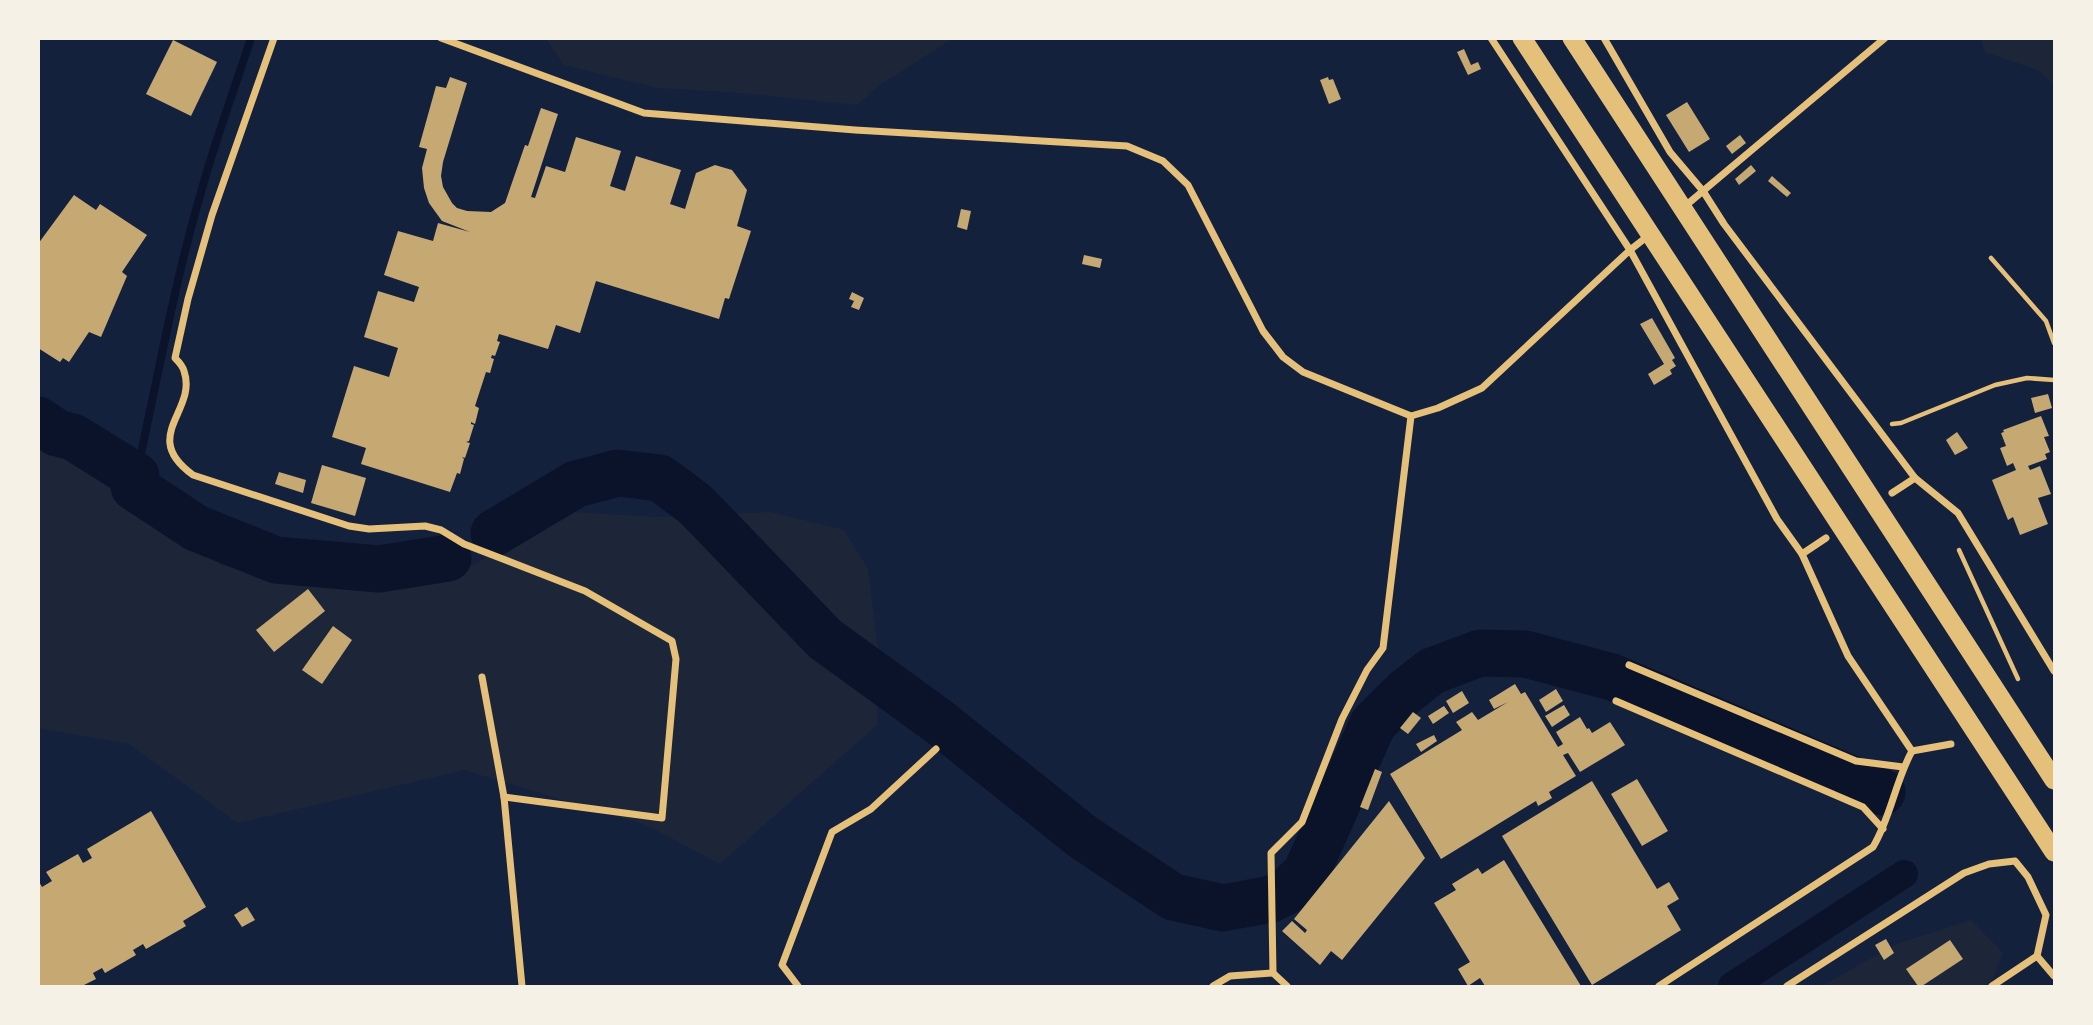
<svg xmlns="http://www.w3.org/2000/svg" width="2093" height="1025" font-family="'Playfair Display',serif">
<rect width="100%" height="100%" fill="#14213d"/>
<!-- green -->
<g fill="#1d2539">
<polygon points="546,39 952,39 880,85 857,105 729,92 658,88 564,65"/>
<polygon points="1981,39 2054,39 2054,85 2038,70 1985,52"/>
<polygon points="38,437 48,446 223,566 337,588 460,572 572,512 658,517 771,512 844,530 868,569 879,658 877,725 720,864 646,825 464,770 238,823 129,744 39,728"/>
<polygon points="1971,920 2003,953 1990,986 1822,986 1894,945"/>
</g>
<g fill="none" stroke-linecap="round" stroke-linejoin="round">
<!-- stream -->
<path stroke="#0b132b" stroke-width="8" d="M136,476C157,383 173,288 200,196C214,143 234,91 251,38"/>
<!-- canal -->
<polyline stroke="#0b132b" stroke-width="28" points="1732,986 1904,874"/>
<!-- river -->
<g stroke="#0b132b" stroke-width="47">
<polyline points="38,420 57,433 73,437 136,476 134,487 196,528 276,560 379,569 448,558"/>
<polyline points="494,533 576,484 618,473 660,478 696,505 825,639 938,721 1083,837 1173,897 1223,908 1271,899 1287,891 1306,873 1373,724 1404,693 1432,671 1480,653 1525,654 1612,677 1882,792"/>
</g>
</g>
<!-- building -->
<g fill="#c6a872">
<polygon points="173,40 217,62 191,116 146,94"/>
<polygon points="1464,49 1471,65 1478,62 1481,69 1468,75 1457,52"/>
<polygon points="450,77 467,83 443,162 441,176 443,187 452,203 457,208 467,211 491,212 505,203 525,145 528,146 541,108 558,114 531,197 535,198 546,166 565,172 576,137 621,151 610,186 625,191 636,156 681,170 670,204 685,209 696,173 715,165 732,170 747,190 737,226 751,231 729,299 725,298 719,319 596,281 580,333 556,325 548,349 499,334 497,341 500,342 495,356 492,355 491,358 494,359 490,373 486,372 475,406 479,408 475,424 471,422 471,424 474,425 469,441 466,442 470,443 465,458 462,457 464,459 460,474 457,473 450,492 361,464 366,448 332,437 354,366 389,377 398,348 364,337 378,291 414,302 419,287 384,275 398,231 433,241 438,223 470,232 442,221 429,203 424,188 422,168 427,149 419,147 436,86 446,88"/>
<polygon points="1328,77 1329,80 1333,79 1341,99 1329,104 1320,80"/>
<polygon points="1687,102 1710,139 1689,152 1666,115"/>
<polygon points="1740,135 1746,143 1732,154 1726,146"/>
<polygon points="1751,165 1756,171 1739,185 1735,179"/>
<polygon points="1772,176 1791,193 1787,197 1768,181"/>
<polygon points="74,195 96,210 100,204 147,235 122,272 127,276 101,337 89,332 69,362 63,358 60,362 38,348 38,244"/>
<polygon points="961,209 971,211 967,230 957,227"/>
<polygon points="1084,255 1102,259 1100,268 1082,264"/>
<polygon points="852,292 864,298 859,310 851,307 854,301 849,299"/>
<polygon points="1652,318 1675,358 1672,360 1676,366 1670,370 1672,374 1654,385 1648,374 1664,364 1640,324"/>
<polygon points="2048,394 2052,408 2035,413 2031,398"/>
<polygon points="2041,416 2049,436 2044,437 2050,452 2045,454 2047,459 2028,466 2030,470 2040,466 2051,494 2038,498 2048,524 2020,535 2013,517 2008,520 1992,480 2016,470 2013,463 2007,466 2000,448 2006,446 2001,433 2004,432 2003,430"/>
<polygon points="1957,432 1968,448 1955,455 1946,440"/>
<polygon points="322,465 366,478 355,516 311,503"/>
<polygon points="279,472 306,480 303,493 275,484"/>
<polygon points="308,589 325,611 274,652 256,630"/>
<polygon points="333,626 352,640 322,684 302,670"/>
<polygon points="1515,684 1521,694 1525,692 1558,747 1563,744 1556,732 1580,717 1587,729 1589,728 1592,733 1610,722 1625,745 1580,772 1568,753 1563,755 1576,776 1549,792 1552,798 1538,806 1536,801 1441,859 1390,774 1462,730 1456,722 1472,712 1478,720 1508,702 1494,709 1489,700"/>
<polygon points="1556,689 1563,701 1546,712 1539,700"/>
<polygon points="1462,691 1469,703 1453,713 1446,701"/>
<polygon points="1564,705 1570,715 1552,727 1545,716"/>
<polygon points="1444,706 1449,713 1433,724 1428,716"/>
<polygon points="1413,712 1421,718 1408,734 1400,728"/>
<polygon points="1434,735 1437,741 1421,752 1416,744"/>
<polygon points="1375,769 1382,772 1368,810 1360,807"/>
<polygon points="1637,779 1668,831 1642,846 1611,794"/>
<polygon points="1592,781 1657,889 1669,882 1679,899 1667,906 1681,930 1592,985 1502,836"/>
<polygon points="1389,801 1425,858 1342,960 1331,951 1320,965 1282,931 1292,921 1305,933 1307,930 1294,919"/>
<polygon points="151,811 206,907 183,921 186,926 146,949 143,944 133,950 136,955 105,973 102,968 93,973 96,979 82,986 38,986 38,880 42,887 52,881 46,872 78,854 83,863 92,858 87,849"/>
<polygon points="1504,860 1581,986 1485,986 1480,978 1468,986 1458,969 1470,962 1434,903 1456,890 1452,884 1478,868 1482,874"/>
<polygon points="247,907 255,920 242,927 234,915"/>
<polygon points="1886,939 1894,953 1884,960 1875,945"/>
<polygon points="1950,940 1963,959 1922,986 1918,986 1906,969"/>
</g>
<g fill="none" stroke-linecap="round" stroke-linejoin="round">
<!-- path -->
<g stroke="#e5c07b" stroke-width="4.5">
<polyline points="1991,258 2046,321 2054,343"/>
<polyline points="1892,424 1901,423 1995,385 2027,378 2054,380"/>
<polyline points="1959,550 2018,679"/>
</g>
<!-- minor -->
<g stroke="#e5c07b" stroke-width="7">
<path d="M274,38L212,215L188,299L175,358C178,361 183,367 184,371C198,411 139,436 193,475L349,526L369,529L425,526L441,530L464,544L585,591L672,641L676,659L662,818L504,797"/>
<polyline points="441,38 644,113 855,130 1127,146 1163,161 1188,185 1263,331 1283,357 1303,372 1411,416 1438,408 1482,388 1630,250 1648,236"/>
<path d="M1491,38L1630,250L1777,519L1802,554L1848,656L1912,751C1895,782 1891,817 1873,847L1659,986"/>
<polyline points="1604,38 1670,152 1703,191 1724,224 1915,478 1958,513 2054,671"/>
<polyline points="1684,207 1885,38"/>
<polyline points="1892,493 1915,478"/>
<polyline points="1802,554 1826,538"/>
<polyline points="1629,665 1856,761 1903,767"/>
<polyline points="482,677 504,797 522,986"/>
<polyline points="1616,701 1863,807 1883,829"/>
<polyline points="1912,751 1951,744"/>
<polyline points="2037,956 2054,976"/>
<polyline points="798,986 782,965 832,832 871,809 936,749"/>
<polyline points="1213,986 1230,976 1273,973"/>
<polyline points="1287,986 1273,973 1271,853 1302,822 1342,719 1367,670 1383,648 1411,416"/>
<polyline points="1787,986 1964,873 1989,864 2015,861 2028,877 2046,915 2037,956 1992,986"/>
</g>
<!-- trunk -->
<g stroke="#e5c07b" stroke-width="19">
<polyline points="1522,38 2054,852"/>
<polyline points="1572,38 2054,780"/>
</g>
</g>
<!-- border -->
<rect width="2093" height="1025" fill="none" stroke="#f6f1e7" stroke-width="80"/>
</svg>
